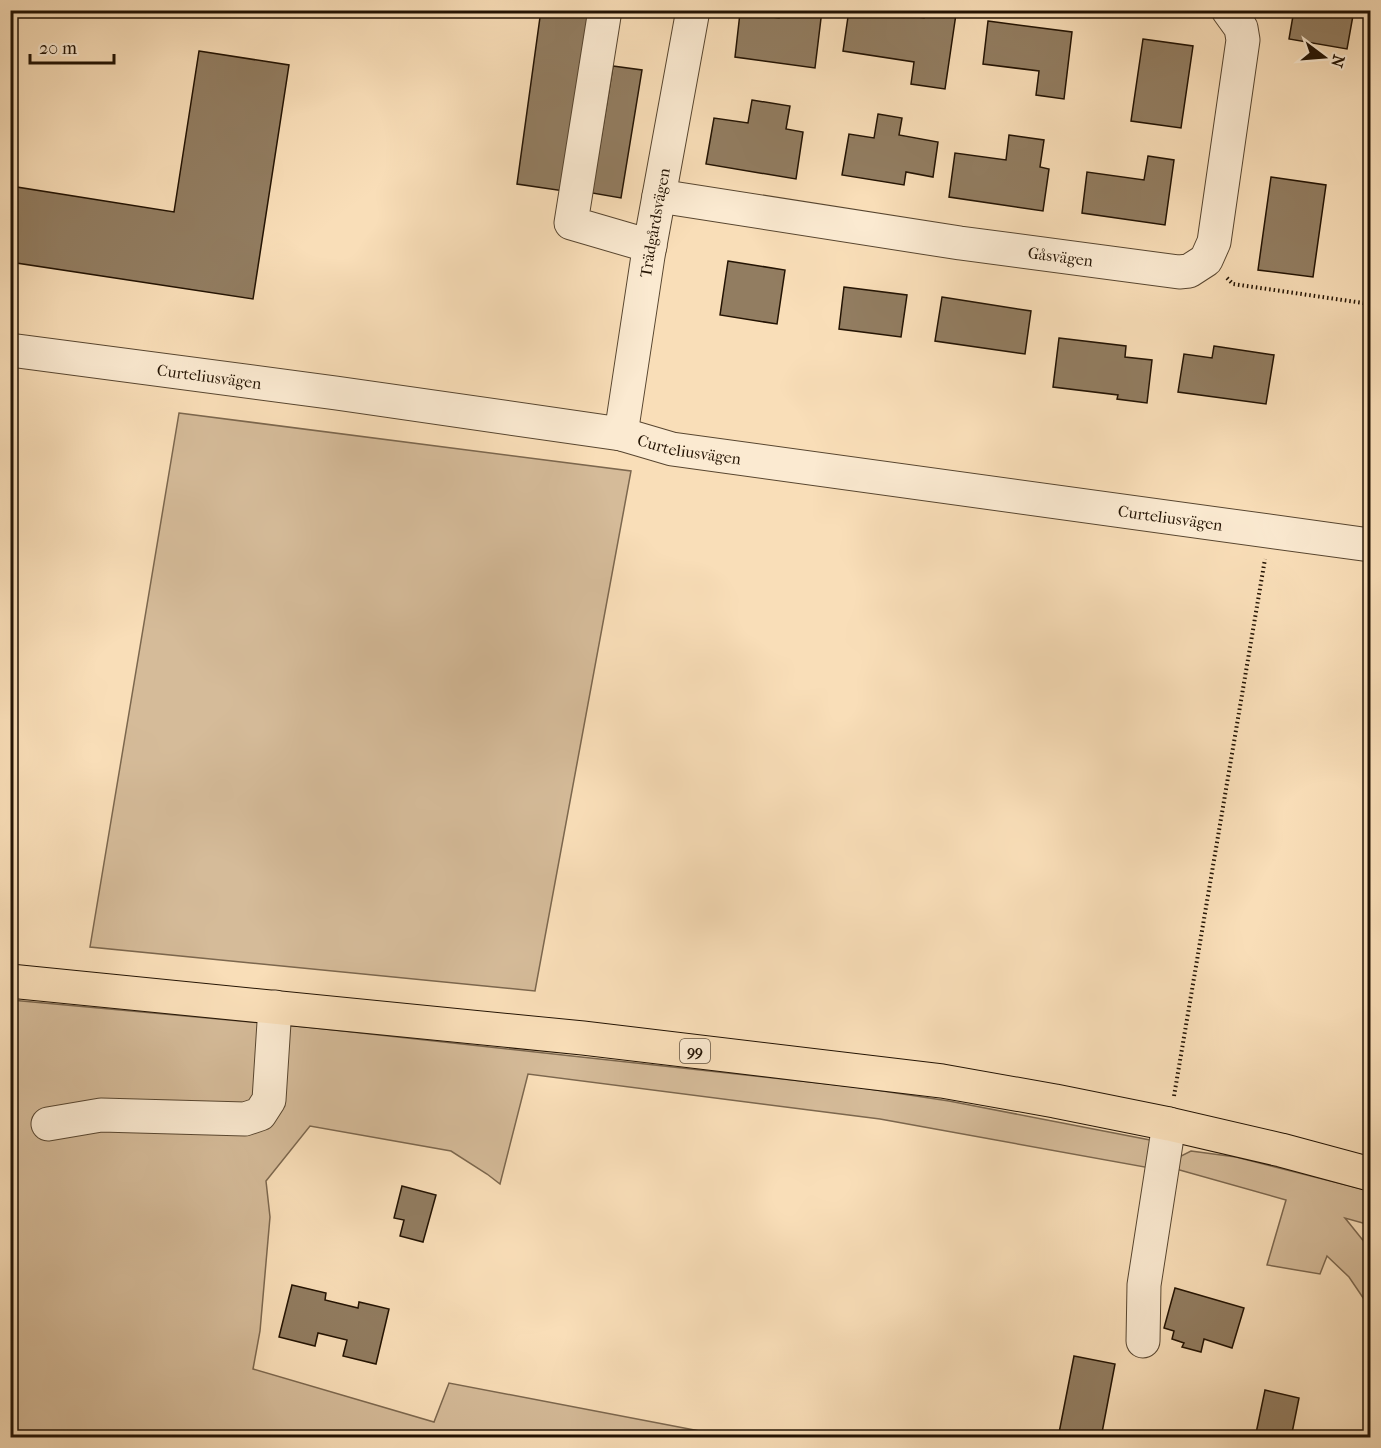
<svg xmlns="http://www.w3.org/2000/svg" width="1381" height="1448" font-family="'IM FELL French Canon',serif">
<rect width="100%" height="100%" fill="#f9deb8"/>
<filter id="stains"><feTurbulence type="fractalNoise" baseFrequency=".00333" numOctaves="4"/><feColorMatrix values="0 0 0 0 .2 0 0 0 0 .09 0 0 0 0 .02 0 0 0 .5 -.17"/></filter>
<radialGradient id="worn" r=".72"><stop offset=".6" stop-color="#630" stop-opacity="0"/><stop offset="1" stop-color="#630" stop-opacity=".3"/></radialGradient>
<!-- green -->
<g fill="#d5bb99" stroke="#7c674e" stroke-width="1.5">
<polygon points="179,413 631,471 535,991 90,947"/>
<polygon points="11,1000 306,1027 856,1087 949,1101 1150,1140 1157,1150 1150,1168 880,1119 528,1074 500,1184 487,1174 451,1151 310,1126 266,1181 270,1217 260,1331 253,1369 434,1422 449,1383 731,1437 11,1437"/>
<polygon points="1191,1151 1236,1157 1370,1191 1370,1225 1345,1218 1370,1249 1370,1308 1349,1277 1327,1256 1320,1274 1267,1265 1286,1200 1176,1169 1181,1156"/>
</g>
<!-- building -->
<g fill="#927d61" stroke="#231303" stroke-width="1.5">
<polygon points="541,10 589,10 564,191 517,184"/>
<polygon points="780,10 822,10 815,68 735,57 740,13 779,18"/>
<polygon points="849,10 870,10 924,18 925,10 956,14 945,89 911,84 914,62 843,51"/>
<polygon points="1294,10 1354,10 1347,49 1289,39"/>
<polygon points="988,21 1072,32 1064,99 1036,95 1039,71 983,64"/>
<polygon points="1143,39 1193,46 1181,128 1131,121"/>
<polygon points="199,51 289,65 253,299 10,262 10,186 174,212"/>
<polygon points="613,66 642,70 621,198 592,193"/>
<polygon points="752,100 790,106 786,129 803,132 796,179 706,164 714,118 748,123"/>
<polygon points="878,114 902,118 899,135 938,142 933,177 906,172 904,185 842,175 849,134 874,138"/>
<polygon points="1009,135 1044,140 1040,167 1049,169 1043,211 949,197 955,153 1006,160"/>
<polygon points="1148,156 1174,160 1165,225 1082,213 1087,172 1144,180"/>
<polygon points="1271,177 1326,185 1313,277 1258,270"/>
<polygon points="728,261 785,270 777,324 720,315"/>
<polygon points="844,287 907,295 901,337 839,329"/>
<polygon points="942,297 1031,311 1025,354 935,341"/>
<polygon points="1059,338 1126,346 1125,357 1152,360 1147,403 1117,399 1118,395 1053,387"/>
<polygon points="1214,346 1274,355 1266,404 1178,392 1184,354 1212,358"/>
<polygon points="402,1186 436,1195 423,1242 400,1236 404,1220 394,1218"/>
<polygon points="292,1285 326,1293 325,1300 358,1308 359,1302 389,1309 376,1364 343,1356 347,1340 318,1333 315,1346 279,1337"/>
<polygon points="1175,1288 1244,1308 1232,1348 1204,1339 1201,1352 1182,1347 1184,1343 1172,1339 1174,1331 1164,1328"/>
<polygon points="1074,1356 1115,1364 1101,1438 1058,1438"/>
<polygon points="1265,1390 1299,1398 1291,1438 1255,1438"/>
</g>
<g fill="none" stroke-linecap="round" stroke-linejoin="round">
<!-- minor casing -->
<g stroke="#584630" stroke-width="35">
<g id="minor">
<polyline points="605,10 571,223 650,246"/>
<path id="s1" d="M659,196L960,243L1179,272L1189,271L1206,260L1214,242L1243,40L1241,28L1228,10"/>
<path id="s2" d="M10,350L336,393L621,434L672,449L1370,545"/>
<path id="s3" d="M621,434L648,256L693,10"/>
<polyline points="48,1124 101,1115 245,1119 260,1114 269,1100 275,1007"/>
<polyline points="1143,1341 1144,1285 1169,1124"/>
</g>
</g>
<!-- major casing -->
<g stroke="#231303" stroke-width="35">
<polyline id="major" points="10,981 583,1038 942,1081 1055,1101 1169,1124 1281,1150 1370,1174"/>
</g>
<!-- path -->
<g stroke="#231303" stroke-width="4" stroke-dasharray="1.5 3" stroke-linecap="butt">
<polyline points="1227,278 1233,284 1370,304"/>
<polyline points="1174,1096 1265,559"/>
</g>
<!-- minor -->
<use href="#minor" stroke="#fbead1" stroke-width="33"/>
<!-- major -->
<use href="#major" stroke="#f9deb8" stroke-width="33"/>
</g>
<g text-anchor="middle" stroke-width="4.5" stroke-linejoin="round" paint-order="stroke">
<!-- shield labels -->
<rect fill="#fbead1" stroke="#645441" stroke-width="1.5" x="680" y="1039" width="30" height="24" rx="4.5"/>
<g font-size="15" font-weight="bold" fill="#231303">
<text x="695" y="1056">99</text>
</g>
<!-- street labels -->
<g font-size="16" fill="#231303" stroke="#fbead1">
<text dy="6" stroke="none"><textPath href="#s3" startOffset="214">Trädgårdsvägen</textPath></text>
<text dy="6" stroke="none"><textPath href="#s1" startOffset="406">Gåsvägen</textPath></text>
<text dy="6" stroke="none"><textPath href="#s2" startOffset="201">Curteliusvägen</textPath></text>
<text dy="6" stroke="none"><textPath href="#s2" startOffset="687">Curteliusvägen</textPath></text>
<text dy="6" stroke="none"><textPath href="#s2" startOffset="1173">Curteliusvägen</textPath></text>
</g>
</g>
<!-- margin -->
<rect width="1381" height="1448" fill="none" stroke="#f9deb8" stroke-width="36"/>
<rect x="12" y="12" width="1357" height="1424" fill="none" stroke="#231303" stroke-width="3"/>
<rect x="18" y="18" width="1345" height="1412" fill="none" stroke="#231303" stroke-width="1.5"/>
<!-- north arrow -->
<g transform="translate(1324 57) rotate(106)" stroke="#fbead1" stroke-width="4.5" paint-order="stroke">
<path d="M0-4.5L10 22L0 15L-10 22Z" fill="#231303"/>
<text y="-9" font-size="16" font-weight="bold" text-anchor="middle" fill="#231303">N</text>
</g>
<!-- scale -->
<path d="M30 54v9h84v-9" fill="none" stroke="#231303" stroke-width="3"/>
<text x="39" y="54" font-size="18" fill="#231303" stroke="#fbead1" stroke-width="4.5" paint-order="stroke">20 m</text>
<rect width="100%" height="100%" filter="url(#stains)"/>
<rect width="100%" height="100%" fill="url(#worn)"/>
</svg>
